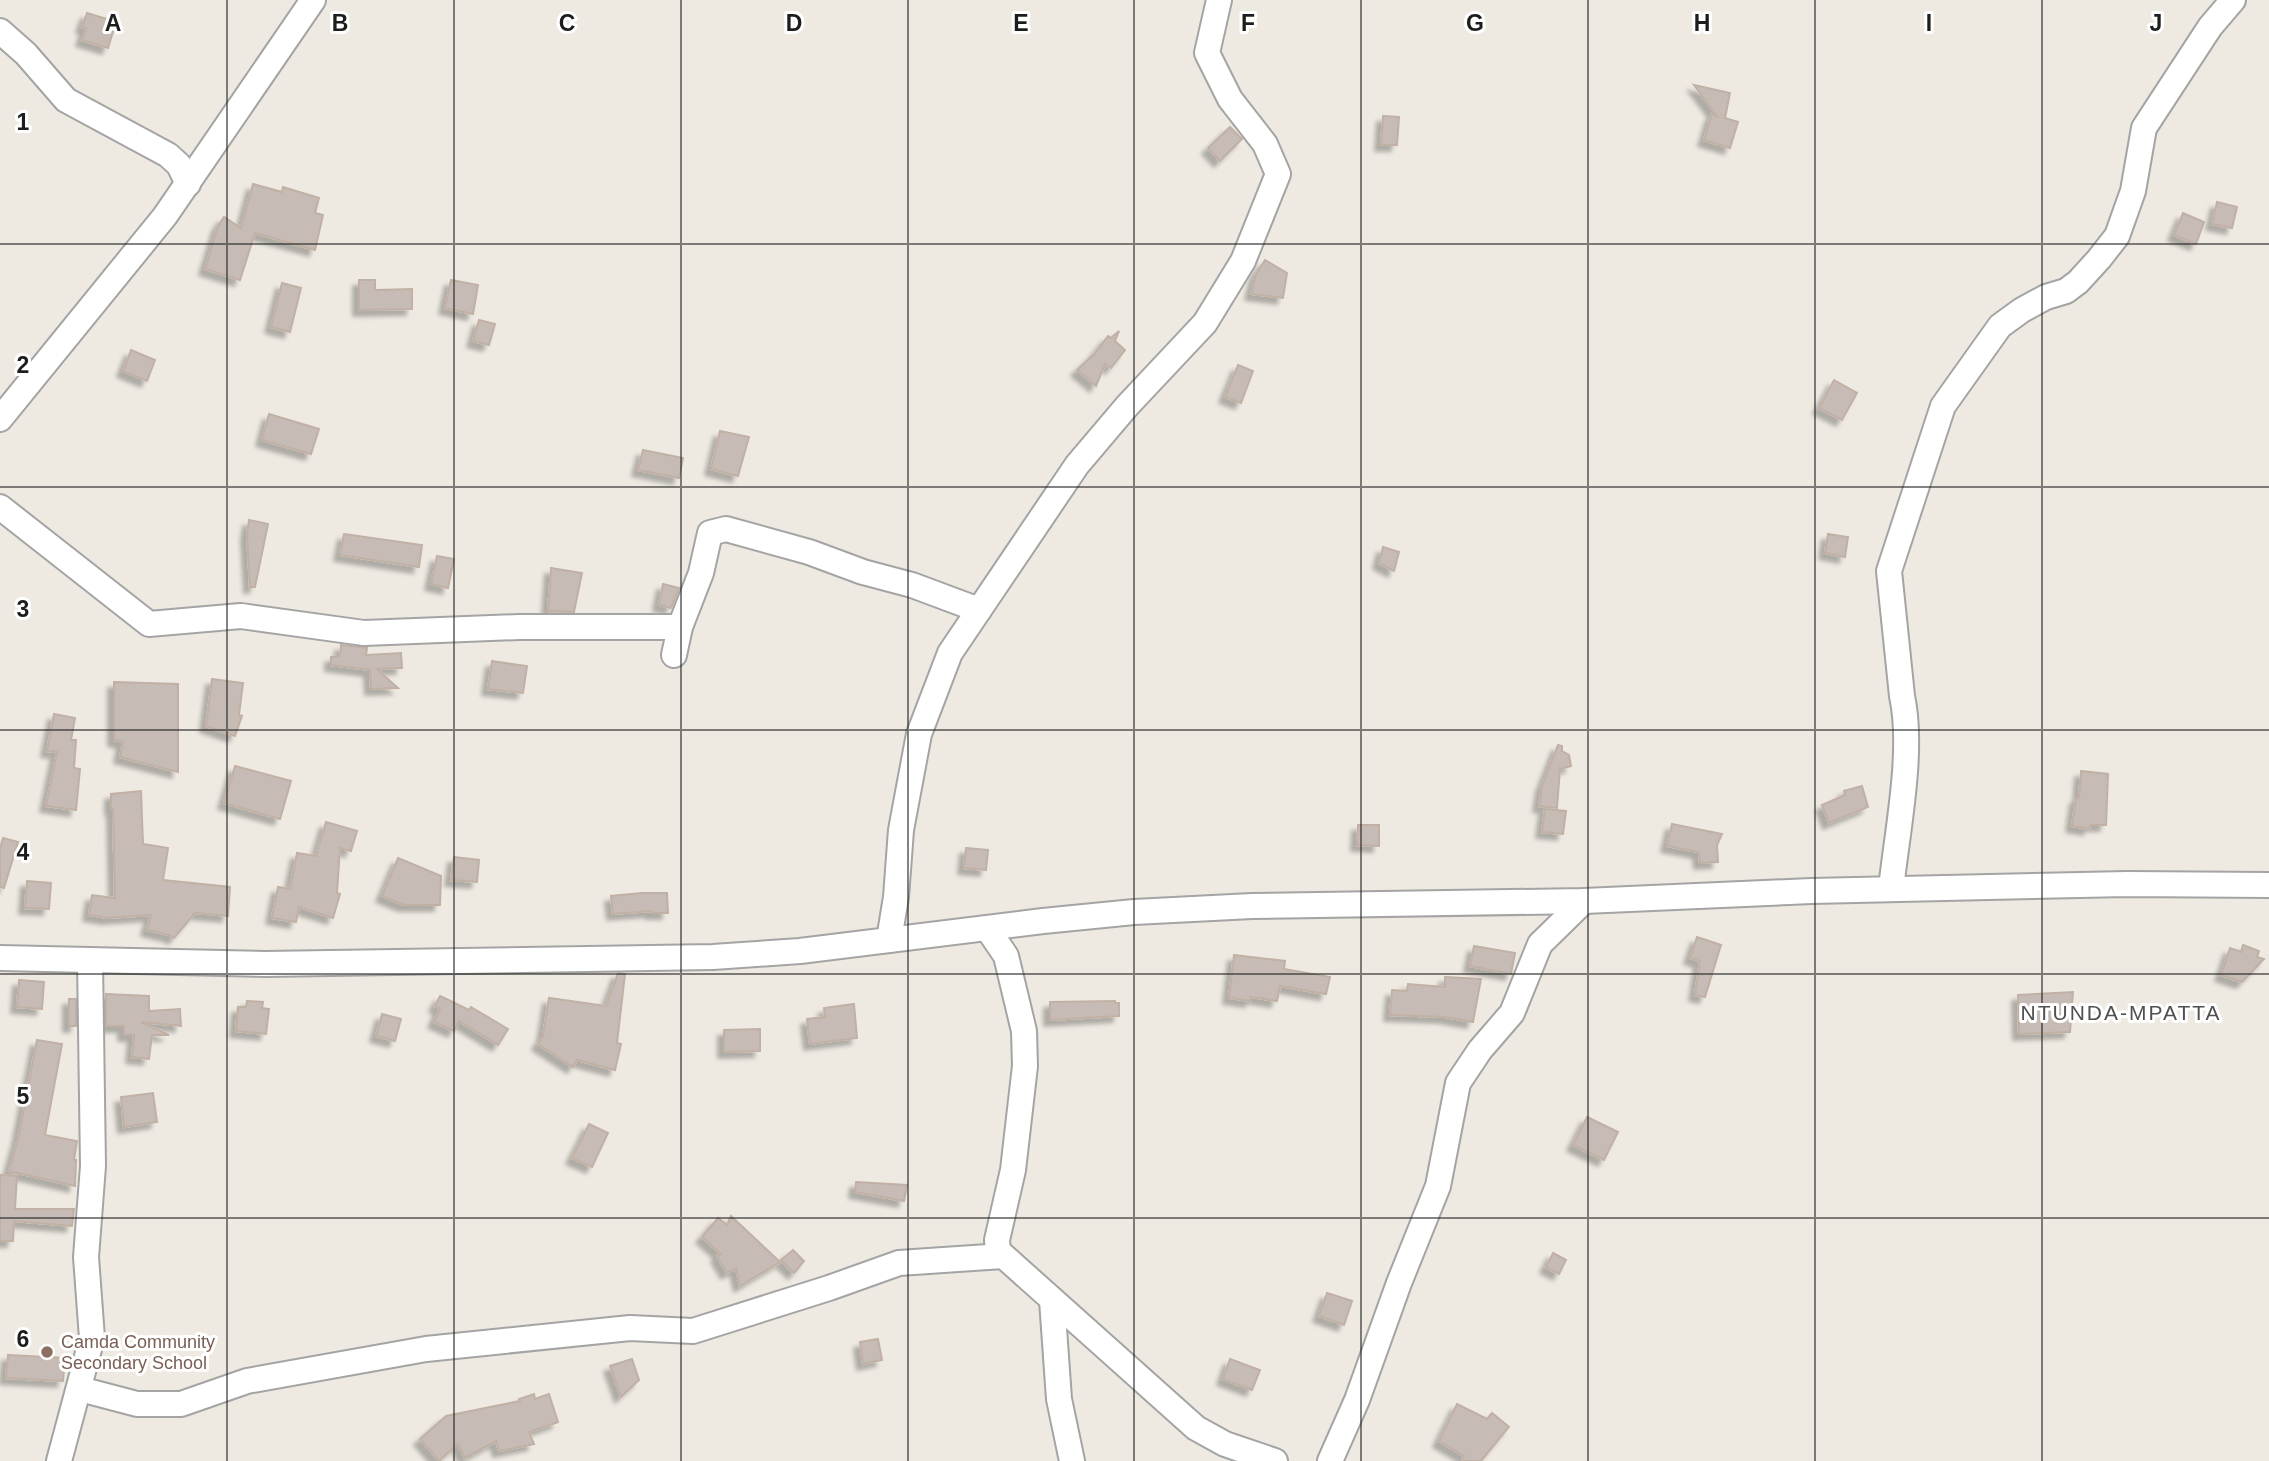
<svg xmlns="http://www.w3.org/2000/svg" width="2269" height="1461" font-family="Arial,sans-serif">
<defs>
<filter id="shadow"><feDropShadow dx="-6" dy="6" stdDeviation="2" flood-color="#0004"/></filter>
</defs>
<rect width="100%" height="100%" fill="#eeeae2"/>
<!-- building -->
<g fill="#c6bcb5" stroke="#c1b0a4" stroke-width="2" filter="url(#shadow)">
<polygon points="87,13 113,21 110,31 113,32 108,48 82,40 86,28 82,27"/>
<polygon points="1694,85 1730,93 1725,118 1738,122 1730,148 1704,140 1712,114 1717,116"/>
<polygon points="1383,116 1399,117 1397,145 1381,145"/>
<polygon points="1230,127 1242,139 1220,161 1208,148"/>
<polygon points="253,184 282,192 283,187 319,198 315,213 323,215 315,250 255,233 240,280 205,269 218,226 224,217 241,228"/>
<polygon points="2217,202 2237,207 2232,228 2212,224"/>
<polygon points="2183,213 2204,222 2196,244 2174,235"/>
<polygon points="1265,260 1287,273 1283,298 1251,294 1256,274"/>
<polygon points="359,280 375,280 375,290 412,289 412,309 359,310"/>
<polygon points="451,280 478,285 473,314 445,308"/>
<polygon points="282,283 301,288 290,332 271,327"/>
<polygon points="479,320 495,324 489,345 473,341"/>
<polygon points="1119,331 1115,341 1125,350 1111,368 1105,364 1096,386 1077,370 1094,354 1108,336 1111,338"/>
<polygon points="131,350 155,360 147,381 123,371"/>
<polygon points="1238,365 1253,371 1241,403 1225,397"/>
<polygon points="1834,380 1857,393 1842,420 1819,408"/>
<polygon points="269,414 319,429 311,454 262,440"/>
<polygon points="720,431 749,437 738,476 711,469"/>
<polygon points="643,450 683,458 679,478 638,470"/>
<polygon points="249,520 268,524 255,587 250,587 247,535"/>
<polygon points="344,534 422,545 419,567 340,555"/>
<polygon points="1828,534 1848,537 1845,557 1825,553"/>
<polygon points="1383,547 1399,552 1394,571 1379,563"/>
<polygon points="437,556 454,559 448,588 431,584"/>
<polygon points="551,568 582,573 574,612 548,611"/>
<polygon points="663,584 679,588 671,608 659,605"/>
<polygon points="341,645 367,648 366,655 401,653 402,668 377,669 398,688 371,689 370,670 331,665 331,657 340,656"/>
<polygon points="492,661 527,666 523,693 488,689"/>
<polygon points="212,679 243,683 239,715 242,716 235,736 206,726"/>
<polygon points="114,682 178,684 178,772 120,757 123,742 114,740"/>
<polygon points="54,714 75,718 71,740 76,740 74,768 80,769 76,810 46,806 57,752 47,751"/>
<polygon points="1558,745 1562,746 1562,751 1569,755 1571,766 1560,769 1557,808 1539,806 1542,786"/>
<polygon points="235,766 291,781 280,819 224,803"/>
<polygon points="2081,771 2108,774 2106,825 2090,825 2089,829 2072,826 2076,798 2079,798"/>
<polygon points="1862,786 1868,807 1829,823 1822,805 1845,795 1844,791"/>
<polygon points="141,791 143,844 168,848 163,880 230,887 228,916 195,913 174,938 169,935 147,930 151,915 107,918 89,915 92,895 115,898 113,809 111,809 111,794"/>
<polygon points="1545,809 1566,811 1563,834 1542,832"/>
<polygon points="326,822 357,831 351,851 340,848 337,893 340,894 333,918 299,907 296,922 272,918 278,887 290,889 297,853 316,856"/>
<polygon points="1672,824 1722,834 1717,845 1718,862 1700,863 1699,852 1667,846"/>
<polygon points="1358,825 1379,825 1379,846 1357,845"/>
<polygon points="3,838 18,842 4,888 0,887 0,849"/>
<polygon points="966,848 988,850 986,870 964,868"/>
<polygon points="454,857 479,860 477,882 451,880"/>
<polygon points="398,858 441,876 440,905 404,905 382,896"/>
<polygon points="27,881 51,883 49,909 25,908"/>
<polygon points="642,893 667,893 668,913 652,913 651,911 613,914 611,896"/>
<polygon points="1697,937 1721,945 1705,997 1695,995 1700,961 1690,958"/>
<polygon points="2243,945 2259,951 2257,957 2264,959 2242,982 2221,975 2230,948 2241,952"/>
<polygon points="1474,946 1515,953 1511,974 1470,966"/>
<polygon points="1234,955 1285,961 1284,969 1330,977 1326,994 1280,986 1277,1001 1251,997 1251,1001 1229,998"/>
<polygon points="618,973 625,974 617,1043 621,1044 615,1070 577,1060 573,1067 538,1044 543,1036 549,998 606,1006"/>
<polygon points="1445,977 1481,979 1473,1022 1445,1017 1390,1015 1392,990 1407,991 1408,984 1445,987"/>
<polygon points="19,980 44,982 42,1009 17,1007"/>
<polygon points="2073,992 2070,1032 2019,1034 2018,995"/>
<polygon points="106,994 149,996 149,1011 180,1009 181,1026 141,1022 169,1035 152,1035 149,1059 132,1057 134,1035 124,1035 124,1026 106,1026"/>
<polygon points="440,996 469,1010 471,1007 508,1029 498,1045 459,1021 454,1031 434,1022 440,1009 435,1006"/>
<rect x="69" y="999" width="7" height="27"/>
<polygon points="247,1001 263,1002 262,1008 269,1009 266,1034 236,1031 238,1007 246,1007"/>
<polygon points="1115,1001 1115,1003 1119,1003 1119,1016 1050,1020 1050,1002"/>
<polygon points="854,1004 857,1038 810,1044 807,1019 825,1017 824,1008"/>
<polygon points="382,1014 401,1019 395,1041 376,1036"/>
<polygon points="760,1029 760,1051 724,1052 724,1030"/>
<polygon points="37,1040 62,1044 45,1135 77,1141 74,1160 76,1160 75,1186 9,1171 18,1139"/>
<polygon points="153,1093 157,1122 124,1127 121,1097"/>
<polygon points="1587,1117 1618,1132 1604,1160 1573,1145"/>
<polygon points="589,1124 608,1133 592,1167 572,1158"/>
<polygon points="0,1175 17,1176 15,1209 74,1209 72,1226 14,1221 13,1241 0,1241"/>
<polygon points="856,1182 907,1185 904,1201 855,1192"/>
<polygon points="731,1216 780,1262 740,1286 736,1268 727,1273 717,1256 721,1254 702,1237 718,1218 727,1225"/>
<polygon points="793,1250 804,1261 794,1273 781,1260"/>
<polygon points="1553,1253 1566,1260 1559,1274 1546,1267"/>
<polygon points="1327,1293 1352,1301 1344,1325 1319,1316"/>
<polygon points="878,1339 882,1360 863,1364 860,1342"/>
<polygon points="8,1355 65,1358 63,1381 6,1378"/>
<polygon points="632,1359 639,1380 621,1397 610,1366"/>
<polygon points="1230,1359 1260,1370 1252,1390 1223,1379"/>
<polygon points="534,1394 535,1399 549,1394 558,1422 529,1432 534,1444 499,1451 496,1441 465,1458 458,1444 439,1461 420,1439 446,1416 520,1401 519,1399"/>
<polygon points="1457,1404 1487,1419 1492,1413 1509,1427 1481,1461 1462,1461 1464,1456 1439,1441"/>
</g>
<g fill="none" stroke-linecap="round" stroke-linejoin="round">
<!-- minor casing -->
<g stroke="#a4a4a4" stroke-width="28">
<g id="minor">
<polyline points="0,31 26,54 66,100 168,155 179,165 188,184"/>
<polyline points="0,419 165,216 313,0"/>
<polyline points="0,507 149,624 241,616 364,633 519,627 680,627"/>
<polyline points="674,655 680,627 701,573 710,533 726,529 809,552 863,572 912,585 979,610"/>
<path d="M1891,889C1897,832 1914,751 1902,696L1889,571L1943,406L2000,326L2022,310L2046,297L2066,291L2078,282L2099,259L2117,236L2133,191L2144,128L2210,27L2233,0"/>
<polyline points="987,928 1006,956 1024,1031 1025,1066 1013,1170 997,1240 998,1251 1196,1428 1225,1444 1275,1461"/>
<polyline points="889,940 896,897 901,830 919,734 950,653 1077,465 1127,406 1205,323 1243,261 1278,174 1265,144 1230,99 1207,53 1219,0"/>
<polyline points="0,958 265,964 713,957 800,951 1043,921 1134,912 1252,906 1584,901 1811,891 2127,884 2269,885"/>
<polyline points="1052,1300 1059,1399 1072,1461"/>
<polyline points="80,1389 137,1404 181,1404 247,1381 426,1349 630,1328 693,1331 829,1288 899,1263 1003,1256"/>
<polyline points="59,1461 92,1338 86,1257 93,1166 90,960"/>
<polyline points="1330,1461 1357,1400 1399,1283 1438,1186 1458,1083 1480,1050 1512,1013 1540,944 1584,901"/>
</g>
</g>
<!-- minor -->
<use href="#minor" stroke="#fff" stroke-width="24"/>
</g>
<!-- grid -->
<path fill="none" stroke="#1d1d1d" stroke-width="2" stroke-opacity="0.55" d="M227,0V1461M454,0V1461M681,0V1461M908,0V1461M1134,0V1461M1361,0V1461M1588,0V1461M1815,0V1461M2042,0V1461M0,244H2269M0,487H2269M0,730H2269M0,974H2269M0,1218H2269"/>
<!-- markers -->
<circle fill="#8d6e63" stroke="#fff" stroke-width="2.5" cx="47" cy="1352" r="7"/>
<g text-anchor="middle" stroke-width="6" stroke-linejoin="round" paint-order="stroke">
<!-- education labels -->
<g font-size="18" fill="#785e54" stroke="#fff" text-anchor="start">
<text x="61" y="1348">Camda Community<tspan x="61" dy="21">Secondary School</tspan></text>
</g>
<!-- quarter labels -->
<g font-size="21" letter-spacing="2" fill="#505050" stroke="#fff">
<text x="2121" y="1020">NTUNDA-MPATTA</text>
</g>
</g>
<g font-size="23" text-anchor="middle" font-weight="bold" fill="#1d1d1d" stroke="#fff" stroke-width="6" stroke-linejoin="round" paint-order="stroke">
<text x="113" y="31">A</text>
<text x="340" y="31">B</text>
<text x="567" y="31">C</text>
<text x="794" y="31">D</text>
<text x="1021" y="31">E</text>
<text x="1248" y="31">F</text>
<text x="1475" y="31">G</text>
<text x="1702" y="31">H</text>
<text x="1929" y="31">I</text>
<text x="2156" y="31">J</text>
<text x="23" y="130">1</text>
<text x="23" y="373">2</text>
<text x="23" y="617">3</text>
<text x="23" y="860">4</text>
<text x="23" y="1104">5</text>
<text x="23" y="1347">6</text>
</g>
</svg>
